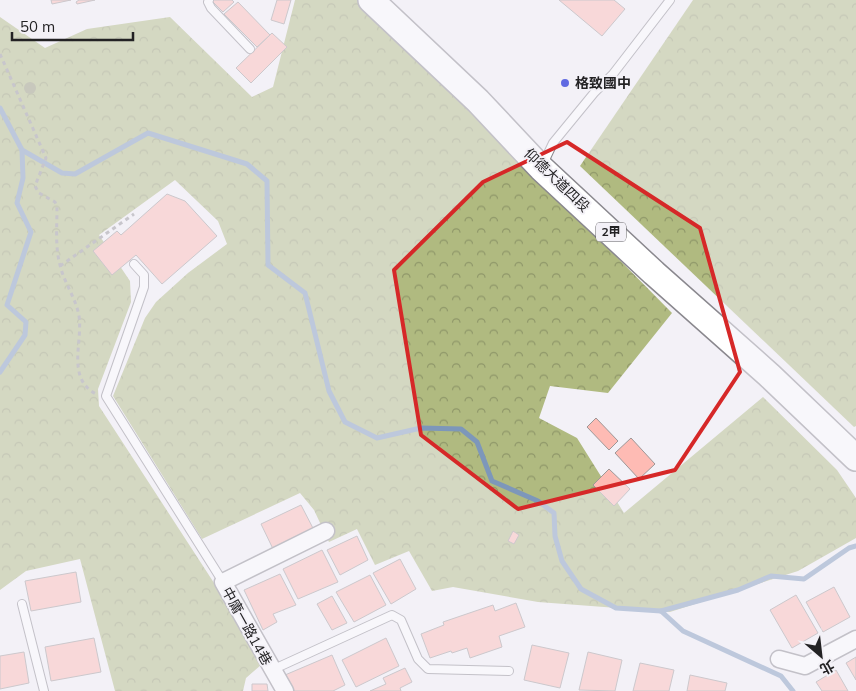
<svg xmlns="http://www.w3.org/2000/svg" width="856" height="691" font-family="Mulish,'Noto Sans TC',sans-serif">
<defs>
<pattern id="forest-crowns" width="20" height="18" patternUnits="userSpaceOnUse" patternTransform="scale(1.25)"><rect width="20" height="18" fill="#b0ba80"/><path d="M2 6a3 3 0 1 1 6 0M12 15a3 3 0 1 1 6 0" fill="none" stroke="#8f9769"/></pattern>
</defs>
<rect width="100%" height="100%" fill="#f3f1f7"/>
<!-- forest -->
<g fill="url(#forest-crowns)">
<polygon points="295,0 360,0 417,55 672,313 608,393 550,386 539,418 577,438 624,513 763,397 837,470 856,498 856,538 798,571 670,612 538,602 453,587 432,591 409,551 375,565 357,529 329,542 314,510 300,493 202,539 113,396 145,318 156,302 188,273 227,244 218,221 175,180 99,235 130,281 131,302 98,389 99,406 216,586 261,665 246,678 243,691 115,691 80,559 26,571 0,590 0,17 45,48 87,29 170,17 252,97 273,87"/>
<polygon points="693,0 856,0 856,426 854,427 580,166"/>
</g>
<g fill="none" stroke-linecap="round" stroke-linejoin="round">
<!-- stream -->
<g stroke="#7d97ba" stroke-width="5">
<polyline points="0,108 22,150 62,173 75,174 148,133 247,164 267,181 268,265 305,293 329,391 345,422 377,438 421,428 461,429 477,442 492,481 538,501 554,513 555,536 562,561 581,589 616,608 661,611 683,631 781,676 793,691"/>
<polyline points="0,372 25,335 26,322 7,305 31,232 17,203 23,178 22,150"/>
<polyline points="661,611 738,590 771,576 804,579 849,548 856,546"/>
</g>
</g>
<!-- building -->
<g fill="#febbb4" stroke="#9e9797">
<polygon points="51,0 71,0 52,4"/>
<polygon points="79,0 95,0 77,4 76,2"/>
<polygon points="213,0 232,0 234,2 223,12 212,1"/>
<polygon points="277,0 291,0 284,24 271,20"/>
<polygon points="559,0 614,0 625,9 602,36"/>
<polygon points="238,2 270,35 257,47 224,14"/>
<polygon points="272,33 287,47 251,83 236,68"/>
<polygon points="167,194 185,201 217,236 162,284 136,255 112,275 93,251 117,231 121,235"/>
<polygon points="596,418 618,441 609,450 587,427"/>
<polygon points="631,438 655,464 639,479 615,453"/>
<polygon points="609,469 630,489 614,506 593,485"/>
<polygon points="301,505 315,532 274,551 261,524"/>
<polygon points="513,531 519,535 514,544 508,541"/>
<polygon points="357,536 368,560 340,575 327,550"/>
<polygon points="322,550 338,582 298,599 283,569"/>
<polygon points="400,559 416,589 391,604 373,573"/>
<polygon points="76,572 81,602 31,611 25,581"/>
<polygon points="280,574 296,605 273,614 277,622 263,630 244,590"/>
<polygon points="370,575 386,605 354,622 336,592"/>
<polygon points="834,587 850,617 823,632 806,602"/>
<polygon points="796,595 818,633 792,648 770,610"/>
<polygon points="332,596 347,623 332,630 317,604"/>
<polygon points="516,603 525,627 499,636 502,647 470,658 467,648 452,653 451,651 430,658 421,634 444,625 443,622 493,605 495,611"/>
<polygon points="94,638 101,672 51,681 45,647"/>
<polygon points="386,638 399,666 356,687 342,660"/>
<polygon points="532,645 569,653 560,688 524,680"/>
<polygon points="24,652 29,683 0,689 0,656"/>
<polygon points="588,652 622,660 615,691 579,690"/>
<polygon points="332,655 345,685 333,691 294,691 285,675"/>
<polygon points="856,657 856,680 846,663"/>
<polygon points="640,663 674,670 669,691 633,691"/>
<polygon points="405,668 412,682 400,688 401,691 370,691 386,684 383,678"/>
<polygon points="836,670 848,691 822,691 816,682"/>
<polygon points="690,675 727,683 725,691 687,691"/>
<polygon points="252,684 267,684 268,691 252,691"/>
</g>
<g fill="none" stroke-linecap="round" stroke-linejoin="round">
<!-- service casing -->
<g stroke="#8a888e" stroke-width="10">
<g id="service">
<polyline points="209,0 208,2 211,8 250,49"/>
<polyline points="543,164 553,143 594,93 613,74 670,0"/>
<polyline points="134,264 144,275 144,287 106,396 223,582"/>
<polyline points="22,604 44,691"/>
<polyline points="272,670 392,615 401,620 418,659 428,669 509,671"/>
</g>
</g>
<!-- minor casing -->
<g stroke="#8a888e" stroke-width="19">
<g id="minor">
<polyline points="779,659 805,666 856,639"/>
<polyline points="285,691 223,582 326,531"/>
</g>
</g>
<!-- primary casing -->
<g stroke="#8a888e" stroke-width="28">
<polyline id="primary" points="371,0 478,101 541,168 654,273 769,375 856,458"/>
</g>
<!-- path -->
<g stroke="#949397" stroke-width="3" stroke-dasharray="4 4" stroke-linecap="butt">
<path d="M0,54L46,158L35,186L39,193L55,202L57,207C57,226 55,247 60,265C64,283 76,298 79,316C83,342 66,378 96,394"/>
<polyline points="60,266 134,214"/>
</g>
<!-- service -->
<use href="#service" stroke="#fff" stroke-width="8"/>
<!-- minor -->
<use href="#minor" stroke="#fff" stroke-width="16"/>
<!-- primary -->
<use href="#primary" stroke="#fff" stroke-width="25"/>
</g>
<!-- trees -->
<circle fill="#949875" cx="30" cy="88" r="6"/>
<!-- marked area -->
<path d="M0 0H856V691H0ZM567,142L700,228L740,372L675,470L518,509L421,435L394,270L483,182Z" fill="#f3f1f7" fill-opacity=".55" fill-rule="evenodd"/>
<path fill="none" stroke="#d62828" stroke-width="4" stroke-linejoin="round" d="M567,142L700,228L740,372L675,470L518,509L421,435L394,270L483,182Z"/>
<!-- markers -->
<circle fill="#606ae2" stroke="#f3f1f7" stroke-width="2" cx="565" cy="83" r="5"/>
<g text-anchor="middle" stroke-width="4" stroke-linejoin="round" paint-order="stroke">
<!-- shield labels -->
<rect fill="#f3f1f7" stroke="#616063" stroke-width="1" x="596" y="222.5" width="30" height="19" rx="4"/>
<g font-size="12" font-weight="bold" fill="#232224">
<text x="611" y="236">2甲</text>
</g>
<!-- poi labels -->
<g font-size="14" font-weight="bold" fill="#232224" stroke="#f3f1f7" text-anchor="start">
<text x="575" y="88">格致國中</text>
</g>
<!-- street labels -->
<g font-size="14" fill="#232224" stroke="#f3f1f7">
<text transform="translate(557 180) rotate(44)" y="5">仰德大道四段</text>
<text transform="translate(247 626) rotate(61)" y="5">中庸一路14巷</text>
</g>
</g>
<!-- north arrow -->
<g transform="translate(821 656) rotate(152)" stroke="#f3f1f7" stroke-width="4" paint-order="stroke">
<path d="M0-4L9 19L0 12L-9 19Z" fill="#232224"/>
<text y="-8" font-size="14" font-weight="bold" text-anchor="middle" fill="#232224">北</text>
</g>
<!-- scale -->
<path d="M12 32v8h121v-8" fill="none" stroke="#232224" stroke-width="2.5"/>
<text x="20" y="32" font-size="15" fill="#232224" stroke="#f3f1f7" stroke-width="4" paint-order="stroke">50 m</text>
</svg>
